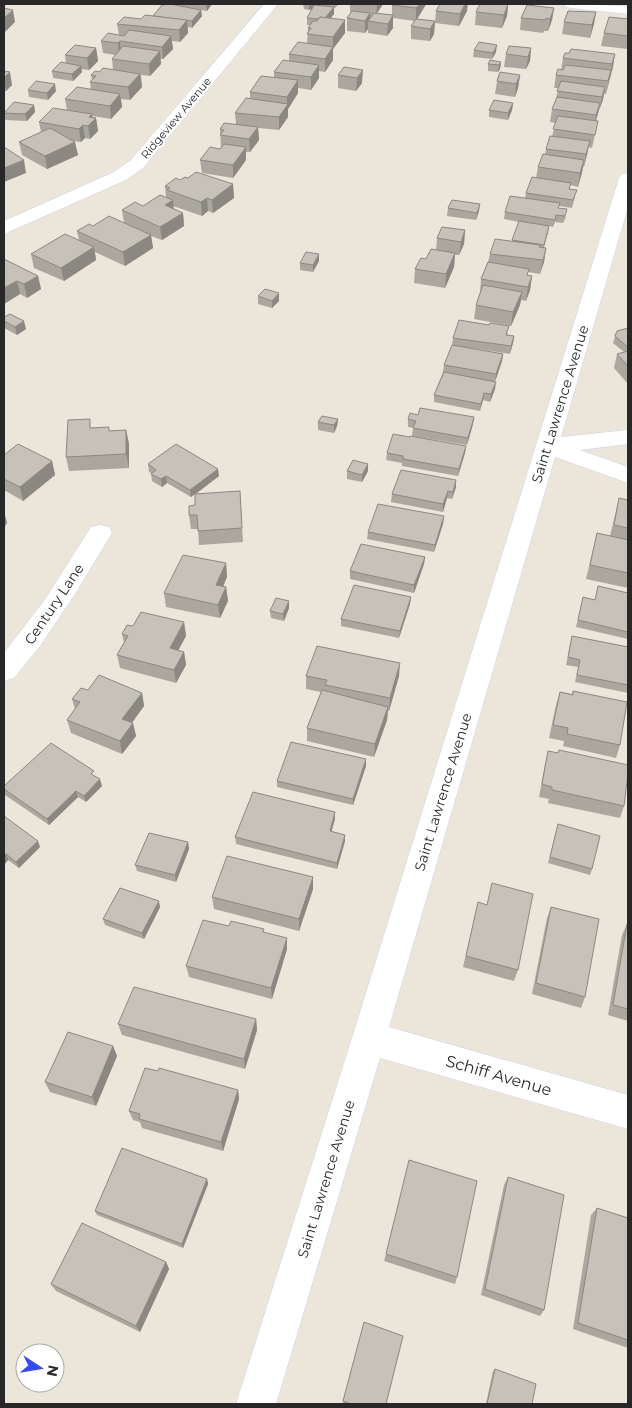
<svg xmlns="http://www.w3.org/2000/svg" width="632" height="1408" font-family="Montserrat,sans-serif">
<rect width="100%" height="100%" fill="#ece5d9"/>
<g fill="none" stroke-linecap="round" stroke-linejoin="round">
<!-- minor casing -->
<g stroke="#ced1e2" stroke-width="1">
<g id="minor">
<polygon points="264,4 278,4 143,168 126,180 4,234 4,221 114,172 131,160"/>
<polygon points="564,4 628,6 628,14 571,8 566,7"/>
<polygon points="628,173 628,207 561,437 628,430 628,444 580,450 628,467 628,483 555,457 389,1027 628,1095 628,1129 380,1058 276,1404 236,1404 352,1038 619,178 622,174"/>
<polygon points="100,525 109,527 112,533 75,594 40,646 14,678 4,681 4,653 46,598 91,527"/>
</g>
</g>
<!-- minor -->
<use href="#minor" fill="#fff" fill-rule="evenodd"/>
</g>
<!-- wall -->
<g fill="#aba79f">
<polygon points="165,4 212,4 207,11 201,10 202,16 192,28 188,27 188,33 180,42 172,41 173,49 163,59 160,59 161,64 150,76 141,75 142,87 130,100 121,99 122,107 111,119 92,116 92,117 96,118 98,131 90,139 85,138 81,142 73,141 78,155 47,169 22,155 19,142 41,132 39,122 67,110 65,99 91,89 90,82 92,80 91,75 99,72 113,70 112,59 115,55 103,53 101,41 119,35 117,24 153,16 165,5"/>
<polygon points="303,4 339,4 335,8 334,8 334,14 330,18 345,33 333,49 333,60 325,72 319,71 319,78 311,90 298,88 298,93 288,109 288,117 279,130 258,128 259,140 250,152 246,152 246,160 233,178 202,173 200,160 221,148 220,129 236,124 235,113 250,98 250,92 274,77 274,72 289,61 289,54 307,44 308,28 310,25 307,25 307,18 312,9 309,10 304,9"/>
<polygon points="350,4 383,4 377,13 392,15 392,5 425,6 417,19 435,21 434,34 430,41 411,39 411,26 415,21 393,18 393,28 387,36 368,33 368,29 365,33 347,31 347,18 351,12 350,12"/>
<polygon points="508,4 507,16 502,28 475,25 476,12"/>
<polygon points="554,8 552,20 548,31 544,31 543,33 520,30 521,18"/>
<polygon points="436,11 467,11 459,26 435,23"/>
<polygon points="596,12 594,24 590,38 562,34 564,22"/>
<polygon points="628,19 628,49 601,46 604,33"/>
<polygon points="96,48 98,61 89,70 81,69 82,72 73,81 53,78 52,71 66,63 65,55"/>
<polygon points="531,48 530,61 526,69 504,67 506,54"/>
<polygon points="474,50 496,52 492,59 473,57"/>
<polygon points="615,54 606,94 604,94 596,121 598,121 592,148 588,147 584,167 583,167 578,187 570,185 570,189 575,197 572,208 559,206 559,208 566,217 563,223 555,222 553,227 549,226 544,248 546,248 544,262 540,274 528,272 528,275 532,276 530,290 526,301 521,300 520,305 511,326 474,319 476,305 480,293 481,279 488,262 490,254 512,241 519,222 504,219 505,212 525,198 526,193 536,178 538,167 545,154 546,149 552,136 556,123 550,122 552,109 556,100 558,88 554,88 556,75 561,70 563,58"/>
<polygon points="501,62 500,69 498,72 488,71 488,64"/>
<polygon points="344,67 362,83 356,91 338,88 338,75"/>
<polygon points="4,71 12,85 6,91 4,91"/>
<polygon points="520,75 518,88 515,97 495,94 497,81"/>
<polygon points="28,90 56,91 48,100 29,97"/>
<polygon points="513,103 512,110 508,120 489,117 489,110"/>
<polygon points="34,105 35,112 27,121 5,120 4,112"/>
<polygon points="188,178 233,184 234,198 213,213 208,211 202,216 173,206 174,209 183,213 184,226 162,240 151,236 153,248 125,266 95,252 96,260 64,281 34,268 31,254 79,240 77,231 93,226 124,223 122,210 143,206 166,198 165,186 180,180"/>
<polygon points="448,208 479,211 476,220 447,216"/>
<polygon points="442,227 465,230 464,244 459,255 455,255 454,267 445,288 414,283 415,269 421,258 426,259 431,249 436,250 437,238"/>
<polygon points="4,259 38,276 41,289 27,298 20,294 4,304"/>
<polygon points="319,261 313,272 300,270 300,263"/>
<polygon points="258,296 279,301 272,308 258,304"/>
<polygon points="4,317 26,329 17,335 4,328"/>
<polygon points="628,328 628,384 614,368 617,354 624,352 613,343 615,336"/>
<polygon points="508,333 507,335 514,336 513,343 510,354 465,347 503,354 502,361 495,381 495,389 490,402 483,400 480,411 434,402 434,395 443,372 444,365 452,345 453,338"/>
<polygon points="418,415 474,417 473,424 467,445 412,436 413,428 408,427 408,419"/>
<polygon points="338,419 337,426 334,433 318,430 318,422"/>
<polygon points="92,428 110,431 126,430 129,444 129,468 69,471 66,457"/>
<polygon points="466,446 465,453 458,476 402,466 402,463 386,460 387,453"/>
<polygon points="4,455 52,461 55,475 23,501 4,490"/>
<polygon points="148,464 219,476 196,494 240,491 243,542 199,545 198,529 191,529 189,515 195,505 195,494 191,497 167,483 162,487 152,481 151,473 149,472"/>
<polygon points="368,464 368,471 362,482 347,479 347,471"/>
<polygon points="456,487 452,499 447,498 443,512 391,502 392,494"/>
<polygon points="619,498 628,500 628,588 586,579 597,533 610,536"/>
<polygon points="444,516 443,524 434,552 367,539 368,532"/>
<polygon points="425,557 424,564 414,593 350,579 350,571"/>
<polygon points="226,563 227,577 223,586 226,587 228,601 220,618 166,607 164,593"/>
<polygon points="628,593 628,639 576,627 583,597 595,600"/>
<polygon points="411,597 410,604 399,638 341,626 341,619"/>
<polygon points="289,601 289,608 284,621 271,618 270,611"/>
<polygon points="184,622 186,636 178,650 184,652 186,665 176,683 120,668 117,655 124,643 122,634 133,626"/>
<polygon points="572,636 628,647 628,693 575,682 578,667 566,665"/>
<polygon points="306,676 399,676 389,711 388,711 387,720 374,757 307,741 307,728 321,692 306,689"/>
<polygon points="88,690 142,693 144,706 132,723 133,723 136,736 122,754 71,733 67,720 75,709 72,699"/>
<polygon points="573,691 620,745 616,758 563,746 564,741 549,738 556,705 560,692 572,694"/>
<polygon points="559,750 624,806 620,818 548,803 549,799 539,797 545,764 548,751 558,753"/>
<polygon points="366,759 366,766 353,805 277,787 277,781"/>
<polygon points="4,786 102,786 86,802 78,797 49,825 5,795 4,792"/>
<polygon points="4,816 40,847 19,868 8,860 4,865"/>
<polygon points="335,819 331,831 345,841 337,869 236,844 235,837"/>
<polygon points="558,824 592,869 590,875 548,863"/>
<polygon points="188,842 189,849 176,882 137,871 135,865"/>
<polygon points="313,889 299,931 214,909 212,897"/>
<polygon points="478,902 518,970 514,981 463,967"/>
<polygon points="160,907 144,939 105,925 103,919"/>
<polygon points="551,907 585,997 581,1008 532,994 547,918"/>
<polygon points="627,924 628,924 628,1021 608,1015 622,935"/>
<polygon points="229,926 264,932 287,949 272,999 189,977 186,966"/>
<polygon points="256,1019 257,1030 245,1069 122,1035 118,1024"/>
<polygon points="113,1046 117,1056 96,1106 50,1092 45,1082"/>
<polygon points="238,1090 239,1099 223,1151 142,1128 140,1122 133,1120 129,1111"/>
<polygon points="508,1177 544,1310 540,1316 481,1295 504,1185"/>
<polygon points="207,1179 208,1184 183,1248 97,1215 95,1211"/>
<polygon points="597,1208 628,1218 628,1348 573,1329 591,1215"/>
<polygon points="386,1254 457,1277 455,1284 384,1261"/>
<polygon points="166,1262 169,1269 140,1332 56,1291 51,1284"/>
<polygon points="495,1369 532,1404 486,1404 493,1371"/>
<polygon points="343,1401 386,1404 343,1404"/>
</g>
<!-- shaded-wall -->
<g fill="#8b8882">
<polygon points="206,4 212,4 207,11"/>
<polygon points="309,4 314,4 314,8 309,10"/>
<polygon points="377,4 383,4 376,15"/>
<polygon points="420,4 426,4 425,6 416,21 416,8"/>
<polygon points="465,4 468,4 467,11 459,26 460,14"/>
<polygon points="508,4 507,16 502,28 504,15"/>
<polygon points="334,7 334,14 324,27 324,20"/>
<polygon points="554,8 552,20 548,31 550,19"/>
<polygon points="13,10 15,22 4,33 4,18"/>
<polygon points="201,10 202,16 192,28 192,21"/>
<polygon points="596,12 594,24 590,38 592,25"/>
<polygon points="370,13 370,21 368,21 368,29 365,33 365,21"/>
<polygon points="393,15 393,28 387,36 388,24"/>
<polygon points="187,20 188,33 180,42 179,30"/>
<polygon points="345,20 345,33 333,49 333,60 325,72 325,59 333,47 333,37"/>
<polygon points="435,21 434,34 430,41 430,29"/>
<polygon points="171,36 173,49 163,59 162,47"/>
<polygon points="120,41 121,54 119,56 118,43"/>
<polygon points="497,45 496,52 492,59 493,53"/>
<polygon points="96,48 98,61 89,70 87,58"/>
<polygon points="531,48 530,61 526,69 528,57"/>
<polygon points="160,51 161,64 150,76 149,64"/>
<polygon points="615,54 613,67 606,94 612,64"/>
<polygon points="501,62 500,69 498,72 499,65"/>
<polygon points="319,65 319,78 311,90 311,77"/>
<polygon points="81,66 82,72 73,81 72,74"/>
<polygon points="363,70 362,83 356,91 357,78"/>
<polygon points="10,72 12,85 6,91 4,78"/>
<polygon points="140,74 142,87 130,100 128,87"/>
<polygon points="520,75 518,88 515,97 516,84"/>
<polygon points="298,80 298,93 288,109 288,117 279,130 279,117 287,105 287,97"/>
<polygon points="55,84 56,91 48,100 47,93"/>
<polygon points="605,87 603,100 599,110 602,97"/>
<polygon points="120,94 122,107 111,119 110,106"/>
<polygon points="513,103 512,110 508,120 508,113"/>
<polygon points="600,103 597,116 594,128 596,115"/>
<polygon points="34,105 35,112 27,121 25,114"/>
<polygon points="92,114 93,121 96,118 98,131 90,139 88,126 89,117"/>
<polygon points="83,125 85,138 81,142 79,129"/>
<polygon points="258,127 259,140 250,152 249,139"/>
<polygon points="590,141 587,155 584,167 586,154"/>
<polygon points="75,142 78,155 47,169 45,156"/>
<polygon points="246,147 246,160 233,178 233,165"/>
<polygon points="24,160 26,173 4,182 4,168"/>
<polygon points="584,160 582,173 578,187 580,173"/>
<polygon points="233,184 234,198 213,213 212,200"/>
<polygon points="207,198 208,211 202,216 201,202"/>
<polygon points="173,200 174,214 165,205"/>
<polygon points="480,204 479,211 476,220 477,213"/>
<polygon points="183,213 184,226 162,240 160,227"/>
<polygon points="549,226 548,233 542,252 544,245"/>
<polygon points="465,230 464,244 459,255 461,242"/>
<polygon points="151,235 153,248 125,266 123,252"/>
<polygon points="94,247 96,260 64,281 61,268"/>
<polygon points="546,248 544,262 540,274 543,260"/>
<polygon points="455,253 454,267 445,288 446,274"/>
<polygon points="319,254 319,261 313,272 313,265"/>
<polygon points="38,276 41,289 27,298 24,284"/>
<polygon points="532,276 530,290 526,301 528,287"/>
<polygon points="17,281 20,294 4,304 4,288"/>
<polygon points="522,292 520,305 511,326 513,312"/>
<polygon points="279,293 279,301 272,308 272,301"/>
<polygon points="24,321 26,329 17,335 15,327"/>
<polygon points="514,336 513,343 510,354 511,346"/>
<polygon points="503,354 502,361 495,382 496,374"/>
<polygon points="496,382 495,389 490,402 491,394"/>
<polygon points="484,393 483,400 480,411 481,404"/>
<polygon points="474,417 473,424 467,445 468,438"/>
<polygon points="338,419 337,426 334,433 334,425"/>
<polygon points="126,430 129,444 129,468 126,454"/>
<polygon points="466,446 465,453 458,476 459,469"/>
<polygon points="52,461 55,475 23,501 20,487"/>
<polygon points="368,464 368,471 362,482 362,475"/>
<polygon points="218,469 219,476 191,497 190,490"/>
<polygon points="166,476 167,483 162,487 161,479"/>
<polygon points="456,480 456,487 452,499 453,492"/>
<polygon points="448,491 447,498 443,512 443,504"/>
<polygon points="4,511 7,523 4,528"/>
<polygon points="444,516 443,524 434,552 435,545"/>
<polygon points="425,557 424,564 414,593 414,585"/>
<polygon points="226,563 227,577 218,599 216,585"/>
<polygon points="226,587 228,601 220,618 218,605"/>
<polygon points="411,597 410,604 399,638 400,631"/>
<polygon points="289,601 289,608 284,621 283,614"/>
<polygon points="184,622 186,636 172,662 170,648"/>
<polygon points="184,652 186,665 176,683 174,670"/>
<polygon points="400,663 399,676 389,711 390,698"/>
<polygon points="142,693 144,706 125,732 122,719"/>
<polygon points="388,707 387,720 374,757 375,744"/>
<polygon points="133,723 136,736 122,754 120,741"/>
<polygon points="366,759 366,766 353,805 353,799"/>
<polygon points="100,779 102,786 86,802 84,796"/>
<polygon points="76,791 78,797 49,825 47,819"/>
<polygon points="335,812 335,819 330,837 330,831"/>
<polygon points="345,835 345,841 337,869 337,863"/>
<polygon points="38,841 40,847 19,868 16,862"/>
<polygon points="188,842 189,849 176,882 175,875"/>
<polygon points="6,854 8,860 4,865 4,856"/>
<polygon points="313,877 313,889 299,931 299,919"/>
<polygon points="159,901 160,907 144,939 142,933"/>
<polygon points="287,938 287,949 272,999 271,988"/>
<polygon points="256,1019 257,1030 245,1069 244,1059"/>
<polygon points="113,1046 117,1056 96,1106 92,1097"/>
<polygon points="238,1090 239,1099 223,1151 221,1142"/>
<polygon points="207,1179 208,1184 183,1248 182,1244"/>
<polygon points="166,1262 169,1269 140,1332 136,1326"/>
</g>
<!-- building -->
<g fill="#c7c2b9" stroke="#8b8882">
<polygon points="170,4 201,10 192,21 153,16 162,5"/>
<polygon points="393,4 420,4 416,8 392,5"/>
<polygon points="440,4 465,4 460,14 436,11"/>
<polygon points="480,4 508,4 504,15 476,12"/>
<polygon points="314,5 334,7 325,18 320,17 318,19 307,18"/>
<polygon points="527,5 554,8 550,19 546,18 545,20 521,18"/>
<polygon points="4,8 13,10 4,18"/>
<polygon points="352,11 370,13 365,21 347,18"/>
<polygon points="568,11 596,12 592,25 564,22"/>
<polygon points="374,13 393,15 388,24 368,21"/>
<polygon points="145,15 187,20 179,30 117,24 124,17 141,19"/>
<polygon points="320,17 345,20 333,37 307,34 311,28 308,28 313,21 317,21"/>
<polygon points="609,17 628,19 628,36 604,33"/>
<polygon points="416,19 435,21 430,29 411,26"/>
<polygon points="129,30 171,36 162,47 120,41 118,43 101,41 108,33 124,36"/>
<polygon points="298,42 333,47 325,59 289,54"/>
<polygon points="479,42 497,45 493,53 474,50"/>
<polygon points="75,45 96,48 87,58 65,55"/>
<polygon points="123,46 160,51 149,64 112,59"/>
<polygon points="509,46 531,48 528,57 506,54"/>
<polygon points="571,49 615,54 612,64 563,58 565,53 569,53"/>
<polygon points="283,60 319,65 311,77 274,72"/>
<polygon points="490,60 501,62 499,65 488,64"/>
<polygon points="61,62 81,66 72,74 52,71"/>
<polygon points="565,65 611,70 608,81 556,75 558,69 563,70"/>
<polygon points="344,67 363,70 357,78 338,75"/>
<polygon points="103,68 140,74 128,87 90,82 96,76 91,75 95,71 99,72"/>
<polygon points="4,71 10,72 4,78"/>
<polygon points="500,72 520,75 516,84 497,81"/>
<polygon points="261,76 298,80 287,97 250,92"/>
<polygon points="36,81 55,84 47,93 28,90"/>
<polygon points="561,81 605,87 602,97 557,91"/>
<polygon points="77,87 120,94 110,106 65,99"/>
<polygon points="557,97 600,103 596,115 552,109"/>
<polygon points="246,98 288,104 279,117 235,113"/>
<polygon points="494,100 513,103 508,113 489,110"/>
<polygon points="14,102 34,105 25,114 4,113"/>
<polygon points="53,108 92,114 89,117 96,118 88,126 83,125 79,129 39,122"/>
<polygon points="558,116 598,121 595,135 553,129"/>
<polygon points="224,123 258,127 249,139 220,135 224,130 220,129"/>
<polygon points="50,128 75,142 45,156 19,142"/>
<polygon points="550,136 590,141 586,154 546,149"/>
<polygon points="224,144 246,147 233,165 200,160 210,147 220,149"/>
<polygon points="4,147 24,160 4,168"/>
<polygon points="543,154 584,160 580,173 538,167"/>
<polygon points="196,172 233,184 212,200 207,198 201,202 167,190 170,188 165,186 176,178 180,180 185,177 188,178"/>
<polygon points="532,177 571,183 569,189 577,190 573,200 526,193"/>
<polygon points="160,195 173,200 165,205 183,213 160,227 122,210 135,202 143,206"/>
<polygon points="510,196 560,203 558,208 567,209 565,216 556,215 555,220 505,212"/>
<polygon points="452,200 480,204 477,213 448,208"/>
<polygon points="109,216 151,235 123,252 77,231 89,224 93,226"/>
<polygon points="519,221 549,226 544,245 512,240"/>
<polygon points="442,227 465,230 461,242 437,238"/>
<polygon points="65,234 94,247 61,268 31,254"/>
<polygon points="495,239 540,245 539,247 546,248 543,260 490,254"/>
<polygon points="431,249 455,253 446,274 415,269 421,258 426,259"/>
<polygon points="306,252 319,254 313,265 300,263"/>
<polygon points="4,259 38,276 24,284 17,281 4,288"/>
<polygon points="488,262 529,269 527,275 532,276 528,287 481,279"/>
<polygon points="483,285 522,292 513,312 476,305"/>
<polygon points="265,289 279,293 272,301 258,296"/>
<polygon points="10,314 24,321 15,327 4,321 4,317"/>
<polygon points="459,320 489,325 490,323 509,326 506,335 514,336 511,346 453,338"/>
<polygon points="628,328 628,347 615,336 617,331"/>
<polygon points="452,345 503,354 496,374 444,365"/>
<polygon points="628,351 628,366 617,354"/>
<polygon points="444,372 496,382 491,394 484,393 481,404 434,395"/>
<polygon points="420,408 474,417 468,438 413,428 416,421 408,419 410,413 418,415"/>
<polygon points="322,416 338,419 334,425 318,422"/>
<polygon points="90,419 90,428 109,427 109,431 126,430 126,454 66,457 68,420"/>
<polygon points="393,434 410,437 410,436 466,446 459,469 403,459 403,456 387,453"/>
<polygon points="18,444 52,461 20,487 4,479 4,455"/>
<polygon points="176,444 218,469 190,490 166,476 161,479 151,474 156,470 148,464"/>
<polygon points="353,460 368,464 362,475 347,471"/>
<polygon points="401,470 456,480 453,492 448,491 443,504 392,494"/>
<polygon points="240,491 242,528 198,531 197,515 189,515 189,506 195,505 195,494"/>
<polygon points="619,498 628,500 628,528 614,525"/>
<polygon points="378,504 444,516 435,545 368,532"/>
<polygon points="597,533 628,540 628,573 590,565"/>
<polygon points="361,544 425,557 414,585 350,571"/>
<polygon points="183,555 226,563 216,585 226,587 218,605 164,593"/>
<polygon points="354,585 411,597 400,631 341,619"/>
<polygon points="598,586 628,593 628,632 578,620 583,597 595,600"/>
<polygon points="276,598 289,601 283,614 270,611"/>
<polygon points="141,612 184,622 170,648 184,652 174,670 117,655 128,636 122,634 127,625 133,626"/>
<polygon points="572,636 628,647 628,685 577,675 580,660 568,657"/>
<polygon points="317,646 400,663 390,698 325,685 327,680 306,676"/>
<polygon points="99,675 142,693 122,719 133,723 120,741 67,720 80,702 72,699 81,688 88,690"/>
<polygon points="322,690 388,707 375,744 307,728"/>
<polygon points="573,691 627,702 620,745 567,734 568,728 553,725 560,692 573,695"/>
<polygon points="291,742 366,759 353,799 277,781"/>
<polygon points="51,743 94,771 91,774 100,779 84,796 76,791 47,819 4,789 4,786"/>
<polygon points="559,750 628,765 628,773 624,806 552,790 552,787 542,784 548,751 558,753"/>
<polygon points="253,792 335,812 330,831 345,835 337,863 235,837"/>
<polygon points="4,816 38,841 16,862 6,854 4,856"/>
<polygon points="558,824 600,836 592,869 550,857"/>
<polygon points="149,833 188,842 175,875 135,865"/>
<polygon points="227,856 313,877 299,919 212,897"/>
<polygon points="492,883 533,894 518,970 466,956 478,902 487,905"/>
<polygon points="120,888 159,901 142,933 103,919"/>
<polygon points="551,907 599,919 585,997 536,983"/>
<polygon points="203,920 229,926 231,921 264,929 263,932 287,938 271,988 186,966"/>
<polygon points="627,924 628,924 628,1009 613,1005"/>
<polygon points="134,987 256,1019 244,1059 118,1024"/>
<polygon points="68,1032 113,1046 92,1097 45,1082"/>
<polygon points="145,1068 158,1071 159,1068 238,1090 221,1142 139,1119 140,1114 129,1111"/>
<polygon points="122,1148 207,1179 182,1244 95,1211"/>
<polygon points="409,1160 477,1181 457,1277 386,1254"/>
<polygon points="508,1177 564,1195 544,1310 485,1289"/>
<polygon points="597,1208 628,1218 628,1340 578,1323"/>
<polygon points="82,1223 166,1262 136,1326 51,1284"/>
<polygon points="364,1322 403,1336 386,1404 351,1404 343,1401"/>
<polygon points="495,1369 536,1384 532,1404 487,1404"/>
</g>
<g text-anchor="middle" stroke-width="4.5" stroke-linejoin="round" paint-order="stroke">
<!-- far-street labels -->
<g font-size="11" fill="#282828" stroke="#fff">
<text transform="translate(176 118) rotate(-50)" y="4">Ridgeview Avenue</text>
</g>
<!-- street labels -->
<g font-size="14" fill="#282828" stroke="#fff">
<text transform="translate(560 404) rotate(-73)" y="5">Saint Lawrence Avenue</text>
<text transform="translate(54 604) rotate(-56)" y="5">Century Lane</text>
<text transform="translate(443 792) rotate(-73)" y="5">Saint Lawrence Avenue</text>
<text transform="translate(326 1179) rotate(-73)" y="5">Saint Lawrence Avenue</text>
</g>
<!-- near-street labels -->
<g font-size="16" fill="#282828" stroke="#fff">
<text transform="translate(499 1075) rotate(16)" y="6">Schiff Avenue</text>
</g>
</g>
<!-- border -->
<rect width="632" height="1408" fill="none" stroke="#282828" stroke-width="10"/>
<!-- north arrow -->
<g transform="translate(40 1368) rotate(102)"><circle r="24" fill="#ffffff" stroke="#a9a9a9"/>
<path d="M0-4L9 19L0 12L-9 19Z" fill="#3348ff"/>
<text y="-8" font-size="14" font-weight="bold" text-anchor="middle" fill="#282828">N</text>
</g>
</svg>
